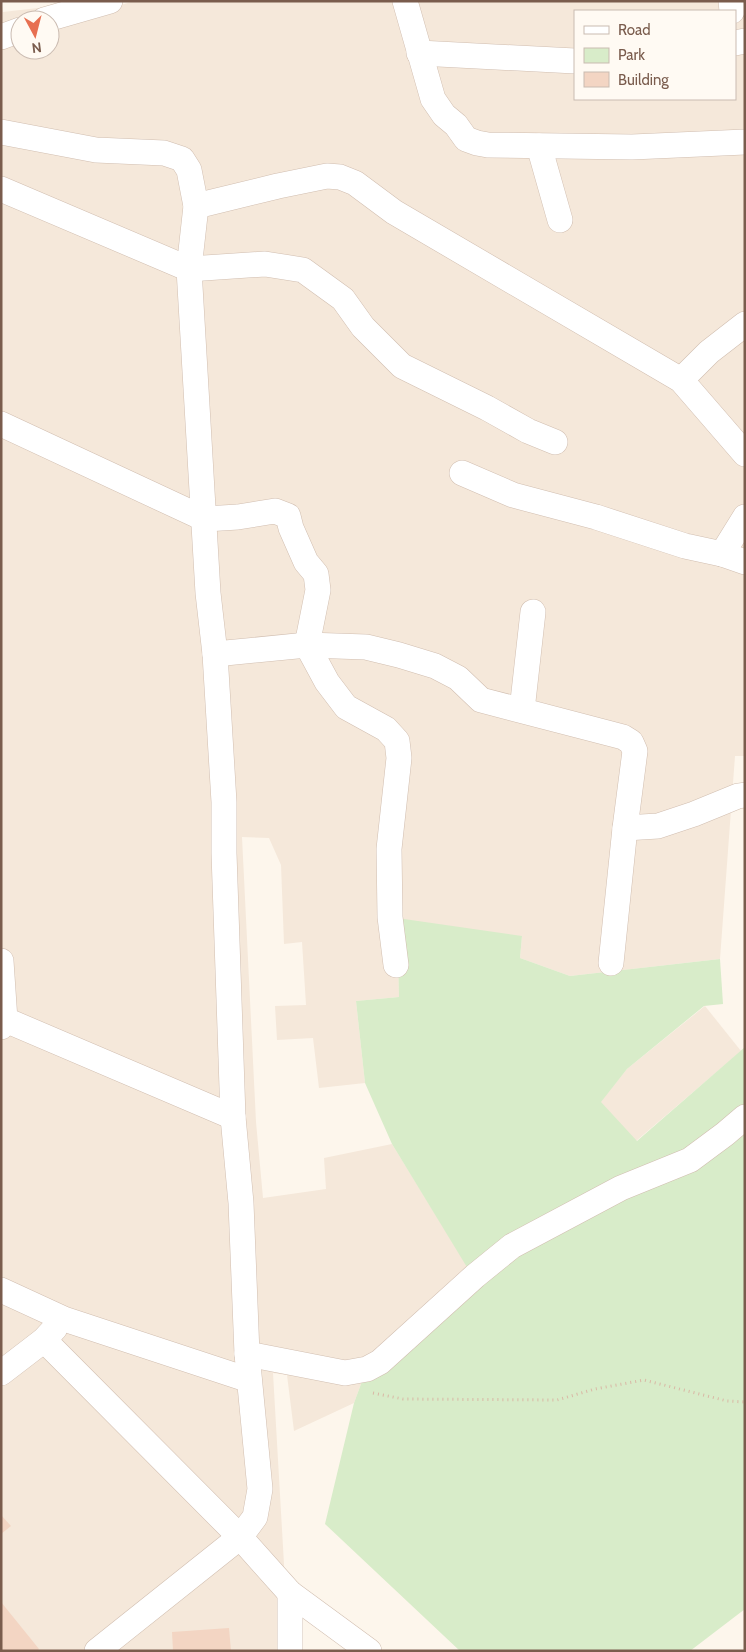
<svg xmlns="http://www.w3.org/2000/svg" width="746" height="1652" font-family="Cabin,sans-serif">
<rect width="100%" height="100%" fill="#fdf6ec"/>
<!-- residential -->
<g fill="#f5e8da" fill-rule="evenodd">
<path d="M1,1L3,12L38,8L42,20H20V50H50V27L134,1H745V756H735L720,959L570,976L520,958L522,936L398,942L399,997L356,1001L365,1083L319,1088L313,1038L277,1040L275,1006L306,1005L302,942L284,944L281,865L269,838L242,837L256,1122L263,1198L326,1189L324,1158L392,1144L477,1282L368,1365L354,1403L294,1431L287,1375L273,1373L289,1651H1ZM575,11H735V99H575Z"/>
<polygon points="705,1006 741,1051 636,1141 600,1102 627,1069"/>
</g>
<!-- green -->
<polygon fill="#d8ecc9" points="397,918 522,936 520,958 570,976 720,959 723,1004 704,1006 627,1069 601,1102 637,1141 745,1047 745,1609 690,1651 460,1651 325,1524 354,1403 368,1365 476,1282 392,1144 365,1083 356,1001 399,997"/>
<!-- building -->
<g fill="#f3d5c3">
<polygon points="1,1515 11,1526 1,1534"/>
<polygon points="1,1602 39,1649 37,1651 1,1651"/>
<polygon points="229,1628 231,1651 173,1651 172,1632"/>
</g>
<g fill="none" stroke-linecap="round" stroke-linejoin="round">
<!-- street casing -->
<g stroke="#d1beb0" stroke-width="26">
<g id="street">
<polyline points="405,1 433,99 444,115 456,125 466,139 477,143 488,145 632,147 745,142"/>
<polyline points="731,1 732,11"/>
<polyline points="44,20 110,1"/>
<polyline points="1,37 20,30"/>
<polyline points="735,43 745,41"/>
<polyline points="419,53 575,61"/>
<polyline points="1,132 96,150 164,153 182,159 189,170 196,206 189,269 208,593 215,654 224,802 224,853 233,1117 241,1203 247,1354 260,1489 255,1517 240,1537 97,1651"/>
<polyline points="539,146 560,220"/>
<polyline points="1,189 189,269 265,264 303,270 343,299 363,327 402,366 487,408 528,431 555,442"/>
<polyline points="196,206 278,186 327,176 340,177 355,183 394,212 681,380 745,454"/>
<polyline points="681,380 709,352 745,324"/>
<polyline points="1,424 205,519 238,517 275,511 288,516 291,528 306,562 316,574 318,590 307,645 327,682 346,707 386,729 397,741 399,758 389,849 390,917 396,965"/>
<polyline points="462,473 513,495 596,517 685,546 722,554 745,517"/>
<polyline points="722,554 745,562"/>
<polyline points="215,654 307,645 366,647 399,655 435,666 458,678 481,700 623,737 631,742 635,751 625,828 611,963"/>
<polyline points="522,710 533,612"/>
<polyline points="625,828 658,826 694,814 738,796 745,795"/>
<polyline points="1,961 5,1020 1,1027"/>
<polyline points="1,1018 233,1117"/>
<polyline points="1,1290 64,1319 249,1380"/>
<polyline points="44,1340 240,1537 290,1593 369,1651"/>
<polyline points="247,1354 345,1373 367,1369 380,1362 475,1276 512,1246 621,1188 690,1160 725,1134 745,1117"/>
<polyline points="1,1373 44,1340 55,1328"/>
<polyline points="290,1593 290,1651"/>
</g>
</g>
<!-- path -->
<polyline stroke="#d9b8a5" stroke-width="3" stroke-dasharray="1 4" stroke-linecap="butt" points="373,1393 403,1399 557,1400 595,1389 644,1380 727,1401 745,1402"/>
<!-- street -->
<use href="#street" stroke="#fff" stroke-width="25"/>
</g>
<!-- border -->
<rect width="746" height="1652" fill="none" stroke="#7a5c4d" stroke-width="5"/>
<!-- legend -->
<rect x="574" y="10" width="162" height="90" fill="#fffaf3" stroke="#cabbb1"/>
<rect x="584" y="26" width="25" height="8" fill="#ffffff" stroke="#cabbb1"/>
<text x="618" y="35" font-size="15" fill="#7a5c4d">Road</text>
<rect x="584" y="48" width="25" height="15" fill="#d8ecc9" stroke="#cabbb1"/>
<text x="618" y="60" font-size="15" fill="#7a5c4d">Park</text>
<rect x="584" y="72" width="25" height="15" fill="#f3d5c3" stroke="#cabbb1"/>
<text x="618" y="85" font-size="15" fill="#7a5c4d">Building</text>
<!-- north arrow -->
<g transform="translate(35 35) rotate(173)"><circle r="24" fill="#fffaf3" stroke="#cabbb1"/>
<path d="M0-4L9 19L0 12L-9 19Z" fill="#e76f51"/>
<text y="-8" font-size="14" font-weight="bold" text-anchor="middle" fill="#7a5c4d">N</text>
</g>
</svg>
